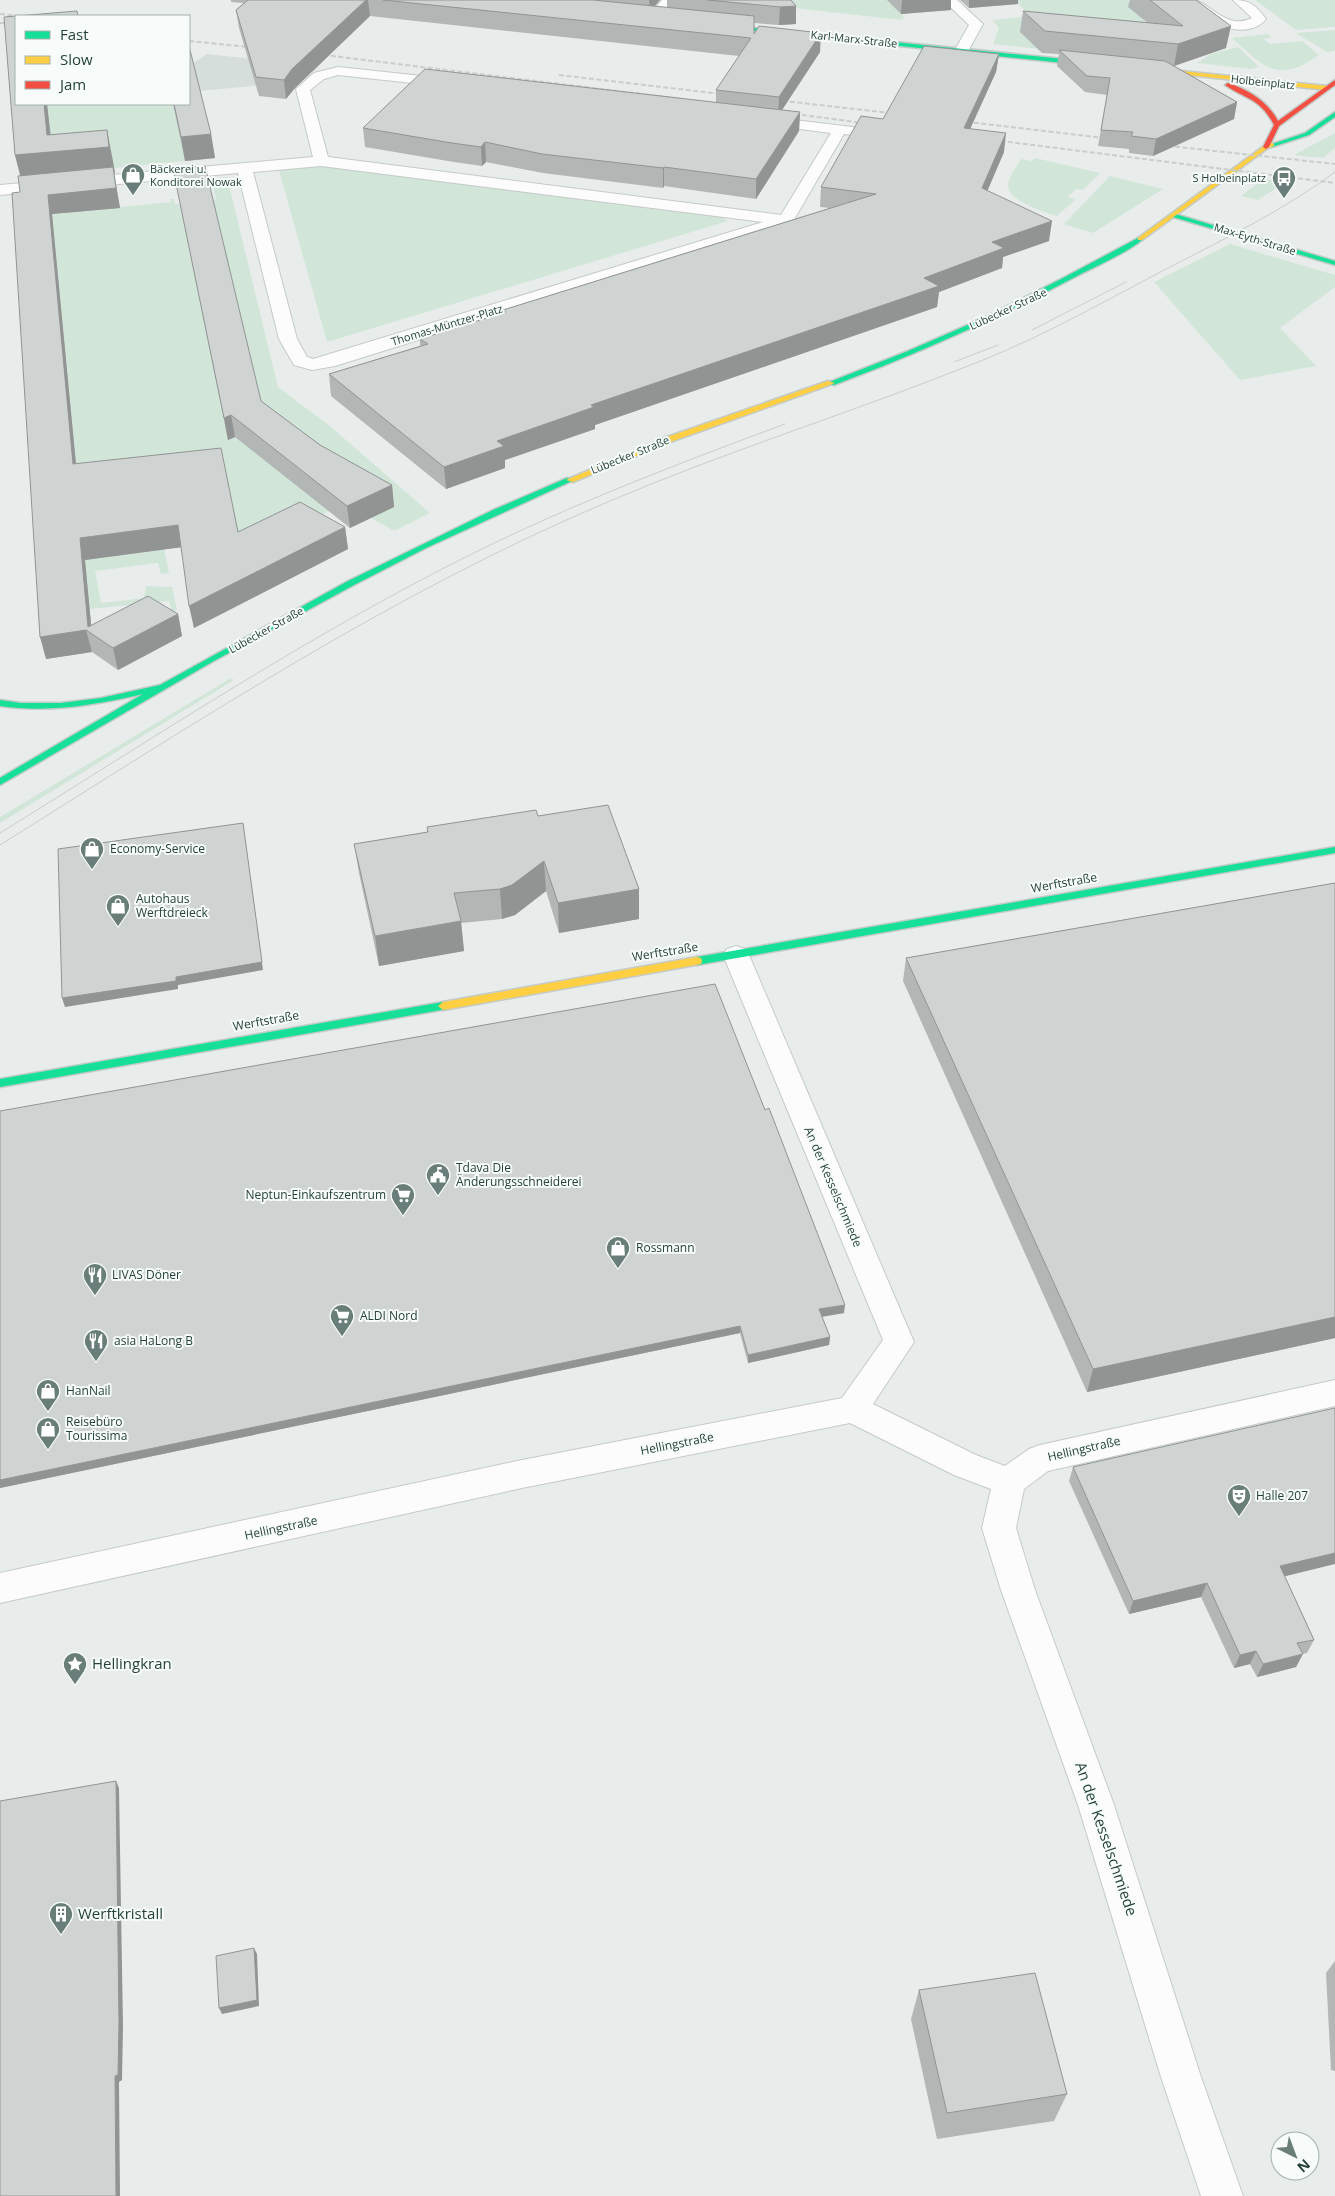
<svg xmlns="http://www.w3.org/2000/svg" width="1335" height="2196" font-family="'Open Sans',sans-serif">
<rect width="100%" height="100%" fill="#e8edeb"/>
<!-- built -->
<polygon fill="#d6dedb" points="207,54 263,60 320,65 315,71 282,77 284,83 199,91 189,66"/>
<!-- green -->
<g fill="#d1e6d8">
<polygon points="720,0 891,0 904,17 902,20"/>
<polygon points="1014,0 1130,0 1190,43 1058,51 993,44 999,28 992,20 1031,16"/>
<polygon points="1255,0 1335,0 1335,27 1296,30"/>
<polygon points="1335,30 1335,51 1327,52 1296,33"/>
<path d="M1267,34L1272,37L1263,39L1270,44L1302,41L1319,55C1276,85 1264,66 1232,38Z"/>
<polygon points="1238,47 1259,67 1251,69 1197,63 1211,54"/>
<polygon points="47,104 173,104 185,161 114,168 112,156 53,161"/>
<polygon points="1335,133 1335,148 1323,158 1294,155"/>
<path d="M1035,158L1100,173L1083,190L1076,189L1068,197L1076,199L1057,216C1044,212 1007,201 1008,184C1009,176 1017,166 1021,159L1032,161Z"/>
<polygon points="311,163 714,213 728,221 327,342 278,167"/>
<polygon points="1110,176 1163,189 1093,233 1064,224"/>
<polygon points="227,177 278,387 331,427 430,513 394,531 371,518 394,506 262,417 212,200 216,199 213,185 194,187 194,180"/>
<polygon points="1263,179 1293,182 1279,186 1258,200 1241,196"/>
<polygon points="170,199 174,199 175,204 180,204 225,426 337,507 272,539 230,568 224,470 164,549 169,573 161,574 158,563 95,571 101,603 144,598 146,586 172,587 177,610 172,611 169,601 90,609 52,214 171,202"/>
<polygon points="1230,244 1335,275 1335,287 1280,328 1316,366 1240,380 1154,282"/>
<polygon points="231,678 234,680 0,823 0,817"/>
</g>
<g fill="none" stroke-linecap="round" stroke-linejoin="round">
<!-- street casing -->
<g stroke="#c5cac8" stroke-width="2">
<g id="street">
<polygon points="662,0 675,0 659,21 649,21 647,18"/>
<polygon points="943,0 957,0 983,24 967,53 962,54 955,50 969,25"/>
<path d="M1183,0C1187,0 1194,0 1198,1C1216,10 1230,29 1252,18L1233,0C1249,0 1256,5 1266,19C1246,44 1198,20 1183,0Z"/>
<path d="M338,67L450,79L457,83L450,87L338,75L324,79L310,90L328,157L781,215L831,133L761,124L756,123L754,120L756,117L761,116L860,128L862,131L855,135L844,134L792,223L335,366L312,370L294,365L279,339L238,173L0,195V185L313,157L296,89L314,73ZM321,166L763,222L313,359L307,357L297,339L253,172Z"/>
<polygon points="736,946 745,949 749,955 914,1342 873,1404 976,1455 1005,1466 1029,1449 1040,1445 1335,1380 1335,1406 1048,1471 1024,1489 1016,1528 1035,1590 1114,1805 1201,2077 1243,2196 1201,2196 1161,2077 1078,1805 1001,1590 982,1528 991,1489 954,1475 850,1423 522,1488 0,1603 0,1573 522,1460 842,1398 883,1340 723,955 727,949"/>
</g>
</g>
<!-- fast casing -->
<g stroke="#c3cbc8" stroke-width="3">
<g id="fast">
<polygon points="715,24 1094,62 1097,64 1094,66 717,27"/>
<polygon points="1335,112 1335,117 1309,135 1272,147 1269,145 1305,133"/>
<polygon points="1175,214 1335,261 1335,265 1173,217 1172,216"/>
<path d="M1138,238L1143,239C1127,253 1096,266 1077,276C998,318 917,354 834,385L827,383L908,351L986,317L1063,278Z"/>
<path d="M567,478L574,480L426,548L354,585L212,662L0,785V778L143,694C95,705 49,713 0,706V700L21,703H61L101,698L160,685L348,581L493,510Z"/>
<polygon points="1335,847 1335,853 697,965 692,961 697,957"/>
<polygon points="443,1002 447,1003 448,1006 447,1009 0,1087 0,1079"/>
</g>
</g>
<!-- slow casing -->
<g stroke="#c3cbc8" stroke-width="3">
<g id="slow">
<polygon points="1152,68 1327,86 1330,88 1327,90 1150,71"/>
<polygon points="1272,143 1274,144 1274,146 1268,148 1142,240 1138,240 1138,238 1264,146"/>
<polygon points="828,381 835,383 673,441 573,482 566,480 667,437"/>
<polygon points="697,957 701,958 702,961 701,964 443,1010 438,1006 443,1002"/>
</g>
</g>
<!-- jam casing -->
<g stroke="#c3cbc8" stroke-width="3">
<path id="jam" d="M1335,80V85L1279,126L1269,147L1266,149L1263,147L1274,125C1260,98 1247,100 1225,85L1228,83C1249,90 1268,102 1278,121Z"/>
</g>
<!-- street -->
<use href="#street" fill="#fcfcfc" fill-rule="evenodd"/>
<!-- fast -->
<use href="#fast" fill="#16e098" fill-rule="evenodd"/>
<!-- slow -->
<use href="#slow" fill="#ffcf43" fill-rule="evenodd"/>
<!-- jam -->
<use href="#jam" fill="#f24e42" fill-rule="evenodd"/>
<!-- tram -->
<g stroke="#c9cdcc" stroke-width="1">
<polyline points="1032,330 1126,282"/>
<polyline points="954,362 998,345"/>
<path d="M0,833C147,742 291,647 444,568C554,511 669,467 785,424"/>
<path d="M0,845C198,721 394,592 610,501C732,449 860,410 983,360C1048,334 1110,298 1172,266C1228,237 1284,210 1335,172"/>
</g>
<!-- rail -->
<g stroke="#c9cdcc" stroke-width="2" stroke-dasharray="5 2.5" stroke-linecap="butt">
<polyline points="0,14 18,16"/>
<polyline points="0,23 16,24"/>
<polyline points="189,41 258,48"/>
<polyline points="316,54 683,99"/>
<polyline points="559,75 730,95"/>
<polyline points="775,100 899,114"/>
<polyline points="787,113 871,124"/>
<polyline points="959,121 1113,139"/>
<polyline points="993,140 1335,183"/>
<polyline points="1160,145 1335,164"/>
</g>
</g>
<!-- wall -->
<g fill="#b2b6b5">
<polygon points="231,0 660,0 654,6 667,8 667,0 791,0 796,6 796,24 779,25 754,23 754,34 820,52 782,110 800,112 799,131 756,199 664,186 663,188 543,173 486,162 482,166 454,162 365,147 363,128 716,102 716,90 739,56 370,16 295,88 286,99 259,96 239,28 236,10 244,3 231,2"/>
<polygon points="887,0 951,0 951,10 901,14"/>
<polygon points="960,0 1018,0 1018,4 969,8"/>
<polygon points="1130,0 1196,0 1226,48 1174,66 1237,102 1234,119 1153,156 1129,153 1129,149 1098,146 1107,95 1085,92 1057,66 1059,54 1042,53 1020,32 1023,11 1148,23 1128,7"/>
<polygon points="999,54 996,72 970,128 1004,152 987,191 1049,241 1003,257 1002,268 939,292 937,307 595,425 595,429 505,460 505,468 446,489 331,396 329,374 420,346 420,339 503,314 503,310 830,208 820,207 821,187 883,119"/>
<polygon points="16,104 47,104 51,135 112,156 115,173 114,173 120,208 52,214 76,464 238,532 345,527 348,549 194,628 181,547 85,560 91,625 178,614 182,636 118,670 92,652 46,659 20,192 20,176 15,155"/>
<polygon points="173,104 189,104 211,134 215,158 185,161"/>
<polygon points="173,169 261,401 320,445 392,485 394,507 350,528 235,437 228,440"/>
<polygon points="538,816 639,919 559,933 546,891 515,915 502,919 461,923 464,951 379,966 359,873 354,844 427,832 427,827"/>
<polygon points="1335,883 1335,1338 1087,1392 903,981 906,958"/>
<polygon points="0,1111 844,1313 822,1317 830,1337 829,1345 748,1363 740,1333 0,1488"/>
<polygon points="1073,1467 1285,1577 1314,1640 1307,1653 1302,1654 1296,1667 1257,1677 1250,1664 1234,1668 1201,1597 1129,1614 1069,1481"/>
<polygon points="1335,1961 1335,2071 1331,2070 1326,1973"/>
<polygon points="919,1990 1067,2094 1054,2121 937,2139 911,2019"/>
</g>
<!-- shaded-wall -->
<g fill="#919493">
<polygon points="366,0 368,0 370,16 295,88 286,99 284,80 292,69"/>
<polygon points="649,0 660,0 650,12"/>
<polygon points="902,0 951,0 951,10 901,14"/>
<polygon points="969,0 1018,0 1018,4 969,8"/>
<polygon points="796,6 796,24 779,25 780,7"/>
<polygon points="1231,26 1226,48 1174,66 1178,44"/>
<polygon points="821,33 820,52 778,116 779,97"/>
<polygon points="999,54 996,72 962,147 964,128"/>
<polygon points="1237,102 1234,119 1153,156 1156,139"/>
<polygon points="44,104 47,104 52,152 107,130 112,156 115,173 114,173 120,208 52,214 78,485 73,464 22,181 15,155 47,135"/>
<polygon points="800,112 799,131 756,199 756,179"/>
<polygon points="1006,133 1004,152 980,208 982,188"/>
<polygon points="211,134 215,158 185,161 181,137"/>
<polygon points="485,142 486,162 482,166 481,147"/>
<polygon points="664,167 664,186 663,188 663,168"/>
<polygon points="1052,221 1049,241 1003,257 1002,268 939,292 937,307 595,425 595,429 505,460 505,468 446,489 444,467 497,441 924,278 992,242"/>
<polygon points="231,415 235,437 228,440 224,418"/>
<polygon points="392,485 394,507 350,528 347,506"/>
<polygon points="178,525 183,547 85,560 92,634 88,627 80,538"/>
<polygon points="345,527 348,549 194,628 189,606"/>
<polygon points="178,614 182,636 118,670 113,648"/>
<polygon points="86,630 92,652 46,659 40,637"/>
<polygon points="243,823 263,970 178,985 178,989 65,1007 62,998 176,977"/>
<polygon points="544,861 546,891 515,915 502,919 500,889"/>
<polygon points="639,889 639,919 559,933 558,903"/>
<polygon points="461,921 464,951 379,966 375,936"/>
<polygon points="845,1305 844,1313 819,1317 819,1309"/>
<polygon points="1335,1317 1335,1338 1087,1392 1093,1369"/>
<polygon points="740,1326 740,1333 0,1488 0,1480"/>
<polygon points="830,1337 829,1345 748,1363 748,1355"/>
<polygon points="1335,1553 1335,1564 1274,1579 1280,1566"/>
<polygon points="1207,1583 1201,1597 1129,1614 1133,1601"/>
<polygon points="1256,1651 1250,1664 1234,1668 1240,1655"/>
<polygon points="1303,1654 1296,1667 1257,1677 1263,1664"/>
<polygon points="116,1781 119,1788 123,2027 122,2080 119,2082 120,2196 116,2196 115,2076"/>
<polygon points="254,1948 257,1954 259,2006 222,2014 219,2008"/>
</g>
<!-- building -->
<g fill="#cfd4d2" stroke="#919493">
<polygon points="248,0 366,0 292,69 284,80 256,77 236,10"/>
<polygon points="383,0 593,0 754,16 754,34 759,26 821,33 779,97 716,90 751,38"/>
<polygon points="708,0 791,0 796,6 780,7"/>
<polygon points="1150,0 1196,0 1231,26 1178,44 1045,31 1023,11 1183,26"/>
<polygon points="77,11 78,16 16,16 16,104 44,104 47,135 107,130 109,147 15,155 4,17"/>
<polygon points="189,46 211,134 181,137 174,104 189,104"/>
<polygon points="924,46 999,54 964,128 1006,133 982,188 1052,221 992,242 1004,248 924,278 939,286 591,405 594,407 497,441 504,446 444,467 329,374 428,344 420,339 506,312 503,310 876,194 821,187 861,116 883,119"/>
<polygon points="1059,50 1165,61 1237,102 1156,139 1131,136 1133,132 1101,130 1110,78 1087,76"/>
<polygon points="425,69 800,112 756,179 664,167 663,168 542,154 485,142 481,147 452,143 363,128"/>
<polygon points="205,166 261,401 320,445 392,485 347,506 231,415 224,418 173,169"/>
<polygon points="113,167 116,188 48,195 73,464 221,448 238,532 300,502 345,527 189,606 178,525 80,538 88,627 148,596 178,614 113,648 86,630 40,637 12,193 20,192 18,176"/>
<polygon points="608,805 639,889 558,903 544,861 512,885 500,889 454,893 461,921 375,936 354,844 428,832 427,827 536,810 538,816"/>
<polygon points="243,823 262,962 176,977 176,981 62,998 58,849"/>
<polygon points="1335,883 1335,1317 1093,1369 906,958"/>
<polygon points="715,984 765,1110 769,1108 845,1305 819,1309 830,1337 748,1355 740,1326 0,1480 0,1111"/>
<polygon points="1335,1408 1335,1553 1280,1566 1314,1640 1297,1643 1303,1654 1263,1664 1256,1651 1240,1655 1207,1583 1133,1601 1073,1467"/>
<polygon points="116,1781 119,2022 118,2075 115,2076 116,2196 0,2196 0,1801"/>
<polygon points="254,1948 257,2000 219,2008 216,1956"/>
<polygon points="1035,1973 1067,2094 947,2113 919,1990"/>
</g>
<!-- icons -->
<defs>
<g id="shop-pin" transform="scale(1.25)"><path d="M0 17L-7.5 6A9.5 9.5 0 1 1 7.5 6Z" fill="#697e78" stroke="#f7fbf9"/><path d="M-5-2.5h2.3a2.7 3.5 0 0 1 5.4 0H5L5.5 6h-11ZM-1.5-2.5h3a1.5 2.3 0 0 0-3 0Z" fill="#fff"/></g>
<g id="bus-pin" transform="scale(1.25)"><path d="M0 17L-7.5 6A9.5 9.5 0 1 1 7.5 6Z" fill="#697e78" stroke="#f7fbf9"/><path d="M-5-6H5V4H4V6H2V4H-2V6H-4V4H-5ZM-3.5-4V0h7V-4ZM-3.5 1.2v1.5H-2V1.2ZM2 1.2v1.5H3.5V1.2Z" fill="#fff"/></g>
<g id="civic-pin" transform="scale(1.25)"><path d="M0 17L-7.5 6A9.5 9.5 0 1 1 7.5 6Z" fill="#697e78" stroke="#f7fbf9"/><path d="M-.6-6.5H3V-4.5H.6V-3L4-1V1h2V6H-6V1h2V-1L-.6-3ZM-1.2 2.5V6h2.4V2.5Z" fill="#fff"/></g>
<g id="supermarket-pin" transform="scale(1.25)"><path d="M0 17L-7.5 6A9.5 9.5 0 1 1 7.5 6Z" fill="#697e78" stroke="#f7fbf9"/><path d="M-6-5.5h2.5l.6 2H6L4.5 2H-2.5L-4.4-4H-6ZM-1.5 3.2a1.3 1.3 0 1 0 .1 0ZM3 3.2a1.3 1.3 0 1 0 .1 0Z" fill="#fff"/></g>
<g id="restaurant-pin" transform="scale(1.25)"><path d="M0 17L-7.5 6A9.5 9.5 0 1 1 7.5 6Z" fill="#697e78" stroke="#f7fbf9"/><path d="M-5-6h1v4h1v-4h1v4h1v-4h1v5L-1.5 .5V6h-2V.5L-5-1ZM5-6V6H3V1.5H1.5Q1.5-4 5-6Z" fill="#fff"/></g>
<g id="theatre-pin" transform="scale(1.25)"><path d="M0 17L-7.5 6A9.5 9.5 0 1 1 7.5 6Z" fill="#697e78" stroke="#f7fbf9"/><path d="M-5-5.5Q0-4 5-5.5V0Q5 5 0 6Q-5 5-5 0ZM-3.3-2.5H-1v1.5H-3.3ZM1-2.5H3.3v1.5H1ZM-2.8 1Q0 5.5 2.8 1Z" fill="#fff"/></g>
<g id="sight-pin" transform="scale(1.25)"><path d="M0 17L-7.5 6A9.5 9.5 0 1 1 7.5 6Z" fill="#697e78" stroke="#f7fbf9"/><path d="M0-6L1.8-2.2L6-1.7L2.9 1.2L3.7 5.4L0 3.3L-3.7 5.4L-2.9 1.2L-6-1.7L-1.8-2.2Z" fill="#fff"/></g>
<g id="building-pin" transform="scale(1.25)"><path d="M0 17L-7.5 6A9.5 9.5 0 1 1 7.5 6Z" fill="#697e78" stroke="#f7fbf9"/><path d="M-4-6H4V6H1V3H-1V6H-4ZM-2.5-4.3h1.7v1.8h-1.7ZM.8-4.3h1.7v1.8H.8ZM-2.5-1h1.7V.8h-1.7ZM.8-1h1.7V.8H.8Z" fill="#fff"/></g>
</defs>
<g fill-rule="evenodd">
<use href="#shop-pin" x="133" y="175"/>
<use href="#bus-pin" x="1284" y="178"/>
<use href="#shop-pin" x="92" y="849"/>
<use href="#shop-pin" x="118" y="906"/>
<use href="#civic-pin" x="438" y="1175"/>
<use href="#supermarket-pin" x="403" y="1195"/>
<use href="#shop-pin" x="618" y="1248"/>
<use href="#restaurant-pin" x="95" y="1275"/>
<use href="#supermarket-pin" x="342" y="1316"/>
<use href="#restaurant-pin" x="96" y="1341"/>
<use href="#shop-pin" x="48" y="1391"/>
<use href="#shop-pin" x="48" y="1429"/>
<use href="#theatre-pin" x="1239" y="1496"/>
<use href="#sight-pin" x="75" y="1664"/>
<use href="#building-pin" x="61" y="1914"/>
</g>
<g text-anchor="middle" stroke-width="4" stroke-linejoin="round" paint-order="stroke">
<!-- far-street labels -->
<g font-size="11" fill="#24423a" stroke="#f7fbf9">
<text transform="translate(854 39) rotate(6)" y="4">Karl-Marx-Straße</text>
<text transform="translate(1263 82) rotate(6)" y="4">Holbeinplatz</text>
<text transform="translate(1255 239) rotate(17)" y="4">Max-Eyth-Straße</text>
<text transform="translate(1008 309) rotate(-25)" y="4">Lübecker Straße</text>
<text transform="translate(447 325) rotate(-17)" y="4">Thomas-Müntzer-Platz</text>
<text transform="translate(630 455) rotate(-22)" y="4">Lübecker Straße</text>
<text transform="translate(266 630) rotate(-29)" y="4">Lübecker Straße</text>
</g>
<!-- far-poi labels -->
<g font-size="11" fill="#24423a" stroke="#f7fbf9" text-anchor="start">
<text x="150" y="173">Bäckerei u.<tspan x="150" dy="13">Konditorei Nowak</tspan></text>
<text x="1266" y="182" text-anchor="end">S Holbeinplatz</text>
</g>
<!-- poi labels -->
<g font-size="12" fill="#24423a" stroke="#f7fbf9" text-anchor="start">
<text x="110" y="853">Economy-Service</text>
<text x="136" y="903">Autohaus<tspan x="136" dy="14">Werftdreieck</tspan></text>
<text x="456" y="1172">Tdava Die<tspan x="456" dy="14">Änderungsschneiderei</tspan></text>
<text x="386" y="1199" text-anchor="end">Neptun-Einkaufszentrum</text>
<text x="636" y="1252">Rossmann</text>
<text x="112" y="1279">LIVAS Döner</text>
<text x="360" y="1320">ALDI Nord</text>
<text x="114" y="1345">asia HaLong B</text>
<text x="66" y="1395">HanNail</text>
<text x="66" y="1426">Reisebüro<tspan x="66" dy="14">Tourissima</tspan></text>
<text x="1256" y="1500">Halle 207</text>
</g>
<!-- street labels -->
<g font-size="12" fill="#24423a" stroke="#f7fbf9">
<text transform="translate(1064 883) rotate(-10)" y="4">Werftstraße</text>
<text transform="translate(665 952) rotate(-9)" y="4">Werftstraße</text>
<text transform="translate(266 1021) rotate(-10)" y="4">Werftstraße</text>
<text transform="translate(833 1187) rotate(67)" y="4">An der Kesselschmiede</text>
<text transform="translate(677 1444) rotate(-11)" y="4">Hellingstraße</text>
<text transform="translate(1084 1449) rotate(-13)" y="4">Hellingstraße</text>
<text transform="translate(281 1528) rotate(-12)" y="4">Hellingstraße</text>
</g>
<!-- near-poi labels -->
<g font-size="15" fill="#24423a" stroke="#f7fbf9" text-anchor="start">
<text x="92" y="1669">Hellingkran</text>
<text x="78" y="1919">Werftkristall</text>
</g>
<!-- near-street labels -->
<g font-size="15" fill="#24423a" stroke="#f7fbf9">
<text transform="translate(1106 1839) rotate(71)" y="5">An der Kesselschmiede</text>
</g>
</g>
<!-- legend -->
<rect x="15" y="15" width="175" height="90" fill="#f7fbf9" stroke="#a3b1ad"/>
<rect x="25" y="31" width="25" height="8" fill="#16e098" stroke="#a3b1ad"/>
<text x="60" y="40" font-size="15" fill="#24423a">Fast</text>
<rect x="25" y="56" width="25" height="8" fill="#ffcf43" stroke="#a3b1ad"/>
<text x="60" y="65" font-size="15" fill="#24423a">Slow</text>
<rect x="25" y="81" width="25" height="8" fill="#f24e42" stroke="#a3b1ad"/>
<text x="60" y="90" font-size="15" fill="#24423a">Jam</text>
<!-- north arrow -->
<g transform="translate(1295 2156) rotate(138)"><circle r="24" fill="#f7fbf9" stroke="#a3b1ad"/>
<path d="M0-4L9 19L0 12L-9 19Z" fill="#697e78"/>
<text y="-8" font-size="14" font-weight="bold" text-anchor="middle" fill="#24423a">N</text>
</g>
</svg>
